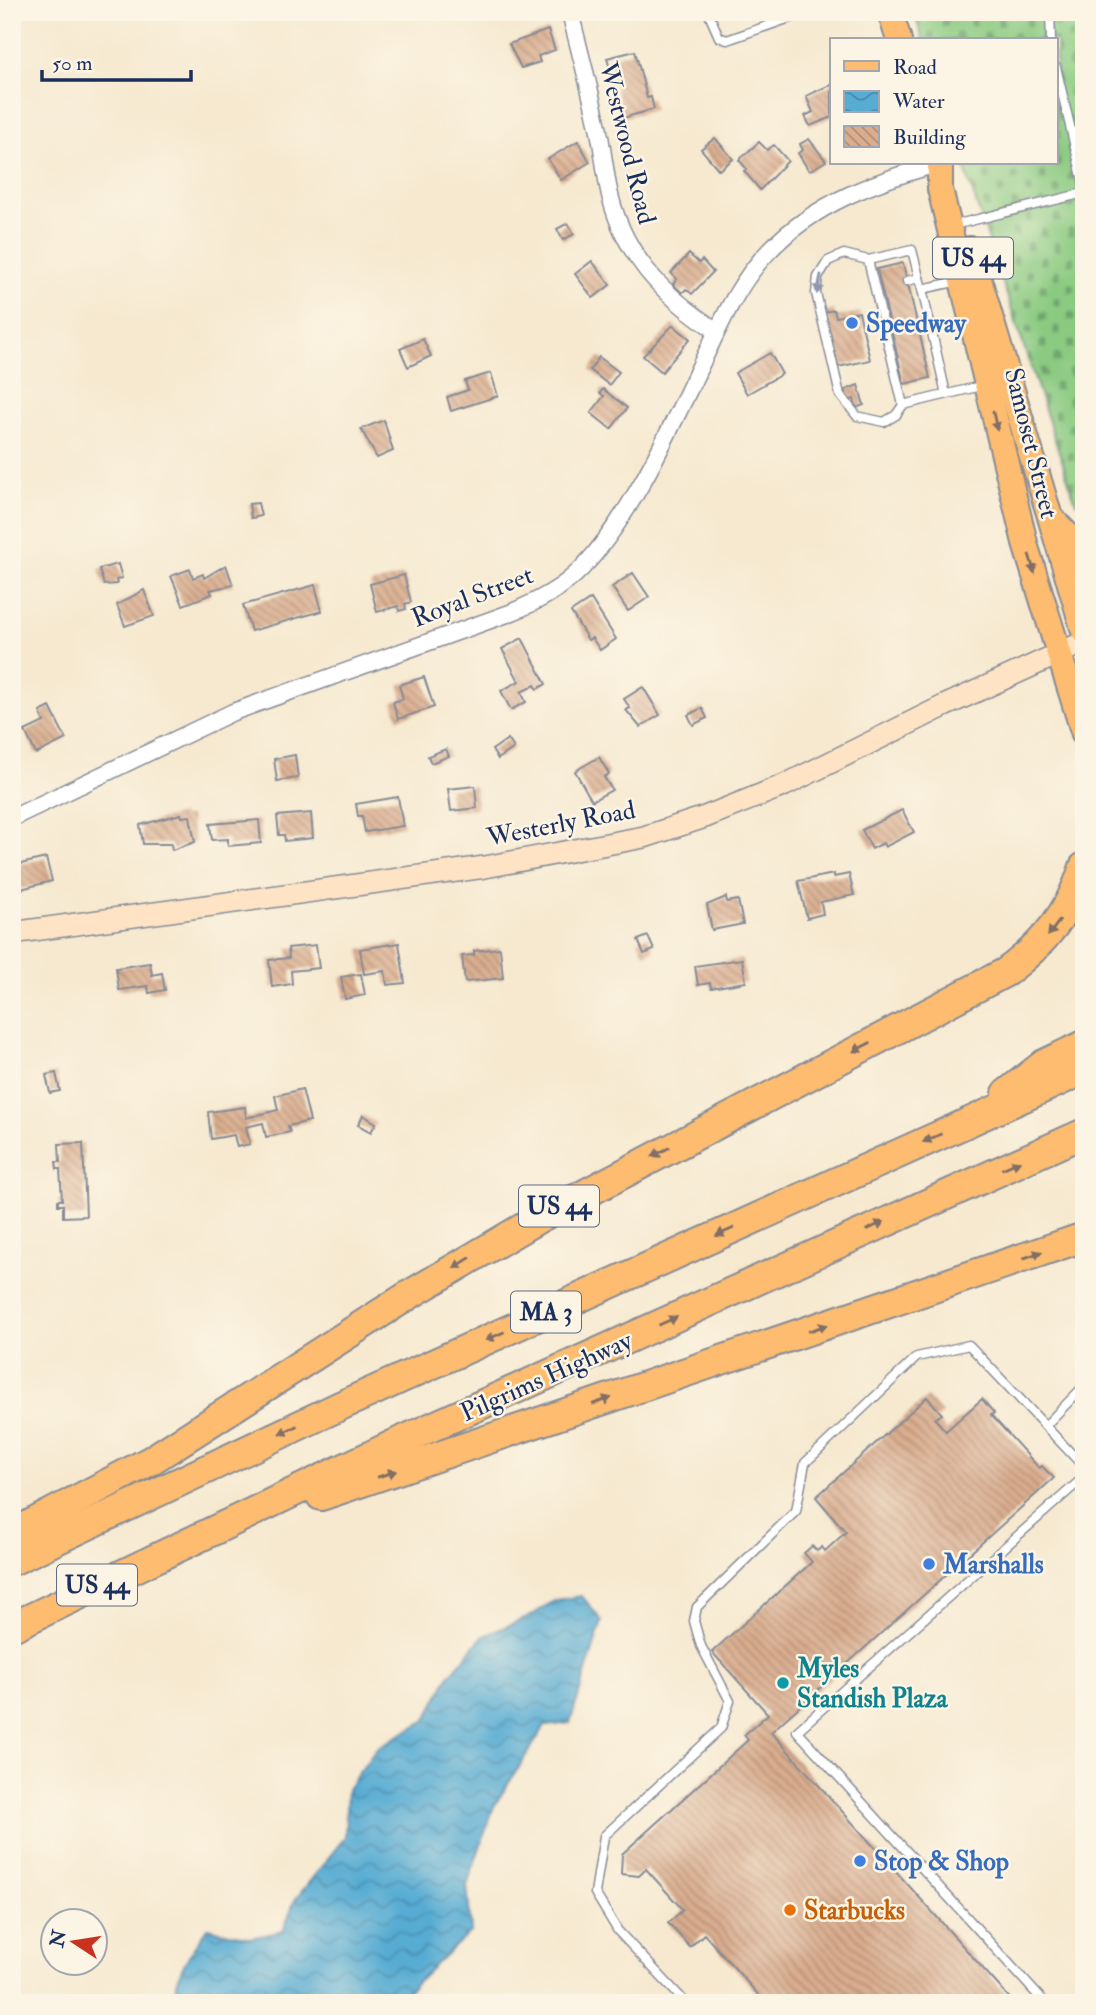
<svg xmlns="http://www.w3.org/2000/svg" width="1096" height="2015" font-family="'IM FELL Double Pica',serif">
<defs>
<pattern id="cemetery-stones" width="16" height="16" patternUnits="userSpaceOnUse" patternTransform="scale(1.75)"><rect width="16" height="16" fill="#8aca81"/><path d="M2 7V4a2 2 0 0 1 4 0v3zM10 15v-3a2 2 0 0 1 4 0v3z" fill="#70a46d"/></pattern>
<pattern id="water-waves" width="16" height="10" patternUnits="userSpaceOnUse" patternTransform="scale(1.75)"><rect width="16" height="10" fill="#57acd3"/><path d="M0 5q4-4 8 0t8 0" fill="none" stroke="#478cae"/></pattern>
<pattern id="building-back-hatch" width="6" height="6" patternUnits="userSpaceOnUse" patternTransform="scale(1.75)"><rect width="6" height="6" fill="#daad8e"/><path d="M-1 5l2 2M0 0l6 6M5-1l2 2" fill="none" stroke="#b08d77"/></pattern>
</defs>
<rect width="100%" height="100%" fill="#fcf5e5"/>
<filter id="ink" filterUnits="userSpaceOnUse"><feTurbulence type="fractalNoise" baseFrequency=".0143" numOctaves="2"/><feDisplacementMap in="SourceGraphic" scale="14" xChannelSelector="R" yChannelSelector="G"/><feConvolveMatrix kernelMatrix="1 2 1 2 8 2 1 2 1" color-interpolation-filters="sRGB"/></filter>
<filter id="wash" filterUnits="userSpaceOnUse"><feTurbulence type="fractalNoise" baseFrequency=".00686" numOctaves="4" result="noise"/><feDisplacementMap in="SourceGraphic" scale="28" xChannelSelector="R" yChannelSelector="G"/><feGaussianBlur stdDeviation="1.57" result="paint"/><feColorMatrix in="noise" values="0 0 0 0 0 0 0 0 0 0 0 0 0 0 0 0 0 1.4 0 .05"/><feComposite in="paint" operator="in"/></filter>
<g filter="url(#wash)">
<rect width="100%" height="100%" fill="#f6e9d0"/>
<!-- cemetery -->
<polygon fill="url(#cemetery-stones)" stroke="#527c70" stroke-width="2" points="914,12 1084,12 1084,505 1076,503 963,163 1056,163 1056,40 923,40"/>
<!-- water -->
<path fill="url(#water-waves)" stroke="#396e98" stroke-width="2" d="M582,1596L602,1621L570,1723L545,1726L494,1806L467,1885L471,1931L406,1992H339L325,2003H177C170,1978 194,1948 207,1928L251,1938L283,1931L295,1900L345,1837L347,1789L378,1747L426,1720L449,1676L483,1636L527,1618L556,1600Z"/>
<g id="blocks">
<!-- building -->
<g fill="url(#building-back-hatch)">
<polygon points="548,30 555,50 538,56 540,62 521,68 509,44"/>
<polygon points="635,51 647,98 651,97 654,109 623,118 607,58"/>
<polygon points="832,84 832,117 810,126 805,116 813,112 806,96"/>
<polygon points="715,138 733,159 719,170 701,149"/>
<polygon points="809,139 826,161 809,171 798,153 803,150 800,144"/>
<polygon points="578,141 590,162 561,180 548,159"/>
<polygon points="759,142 767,150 774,145 788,161 760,190 744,171 747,169 739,160"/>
<polygon points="568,223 574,234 563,240 557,229"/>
<polygon points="689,254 699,263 702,260 713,272 692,294 686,289 682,293 673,284 677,279 671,273"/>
<polygon points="592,261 610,285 593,298 575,274"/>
<polygon points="903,263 930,378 904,384 877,269"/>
<polygon points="834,310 836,317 859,312 870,360 838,367 825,312"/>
<polygon points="673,325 690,339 662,372 643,356"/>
<polygon points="423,339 431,356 408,367 400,349"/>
<polygon points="770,353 782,374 747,394 735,373"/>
<polygon points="599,357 619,372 609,385 590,370"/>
<polygon points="491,373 498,396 451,411 447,397 468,390 465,381"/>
<polygon points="858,385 864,405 856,408 854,399 848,401 845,390"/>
<polygon points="603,389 627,408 611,429 591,413 604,396 600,393"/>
<polygon points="384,420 393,451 377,458 361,429"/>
<polygon points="258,503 261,516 251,518 249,504"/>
<polygon points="118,564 122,578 116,580 117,584 104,585 99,569"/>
<polygon points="226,565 233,585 210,590 212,594 183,605 171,576 190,569 193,578 203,574 204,578"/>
<polygon points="633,573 649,597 628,611 612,587"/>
<polygon points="404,575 411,602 405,604 406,609 399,611 398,606 377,612 370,584"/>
<polygon points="315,585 322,611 251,631 243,605"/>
<polygon points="144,590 154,616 125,626 117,605"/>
<polygon points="591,599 616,639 600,650 592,638 588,640 571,612"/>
<polygon points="522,638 546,684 537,689 535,685 521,692 526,702 511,710 501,691 519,681 502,649"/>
<polygon points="424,677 434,707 398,719 393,702 403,699 399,685"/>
<polygon points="643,687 660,715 640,727 626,710 630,708 624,699"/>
<polygon points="50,707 66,739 36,754 25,731 44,722 40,712"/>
<polygon points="702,708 707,718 693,725 688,715"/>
<polygon points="508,739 514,748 498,759 492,750"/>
<polygon points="446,749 449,756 431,763 428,756"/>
<polygon points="295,755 298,778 277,781 274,759"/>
<polygon points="599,757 609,774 604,777 612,790 592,801 575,771"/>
<polygon points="475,786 477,808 451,811 448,789"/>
<polygon points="398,797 403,826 365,832 362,816 358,816 356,804"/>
<polygon points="902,810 914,832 885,847 883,843 872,849 862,830"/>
<polygon points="311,813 313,838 285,841 284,835 279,835 277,816"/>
<polygon points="181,814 182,817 190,816 195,842 172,850 171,844 143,844 140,825"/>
<polygon points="259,820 261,843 228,846 228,839 212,840 210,824"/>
<polygon points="46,858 52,881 21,889 20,885 12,887 12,866"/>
<polygon points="834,874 834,877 849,874 854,895 821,902 823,914 807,918 798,881"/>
<polygon points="726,897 727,902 738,900 743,924 712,930 707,905"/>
<polygon points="648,936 654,950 644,954 638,940"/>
<polygon points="399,943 405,983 387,985 385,971 364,974 360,949"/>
<polygon points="316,945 319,968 291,971 292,984 272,987 269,960 289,958 288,948"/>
<polygon points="500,948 503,978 465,982 462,956 474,955 474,951"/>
<polygon points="742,959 746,982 711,988 710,983 698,985 695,966"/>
<polygon points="150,963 152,975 162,973 165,990 149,993 148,986 119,990 116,968"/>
<polygon points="361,974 365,995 345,999 341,977"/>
<polygon points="12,1062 17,1088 12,1089"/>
<polygon points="56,1073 60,1091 50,1093 46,1075"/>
<polygon points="302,1089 310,1121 288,1126 290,1132 266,1137 263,1123 246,1127 250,1144 237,1147 234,1135 211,1139 208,1112 245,1107 246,1118 278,1110 275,1096"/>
<polygon points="363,1115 376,1123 371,1132 358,1125"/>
<polygon points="83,1143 86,1216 63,1217 63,1205 58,1205 58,1200 62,1200 60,1169 57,1169 56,1162 60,1162 59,1144"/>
<polygon points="927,1397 942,1414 935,1419 946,1431 982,1399 994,1413 991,1415 1039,1468 1042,1466 1054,1478 771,1732 1014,2003 760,2003 763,2000 704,1934 690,1947 668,1923 683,1910 646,1869 639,1876 621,1874 622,1854 748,1740 744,1735 768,1714 712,1652 812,1562 804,1553 812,1546 817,1551 822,1547 825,1551 846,1532 816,1497"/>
</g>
</g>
</g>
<g filter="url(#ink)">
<use href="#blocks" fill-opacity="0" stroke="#888c97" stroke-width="2"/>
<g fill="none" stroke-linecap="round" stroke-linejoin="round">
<!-- lane casing -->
<g stroke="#888c97" stroke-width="11">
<g id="lane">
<polyline points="708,12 719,37 727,40 807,12"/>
<polyline points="1050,12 1051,40"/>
<polyline points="1056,67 1084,185"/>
<polyline points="962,223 1084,193"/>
<polyline points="868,260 903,405"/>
<polyline points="907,281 919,278"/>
<polyline points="959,281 922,289 912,250 868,260 844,254 828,261 818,277 816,293 840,395 857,416 884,422 896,415 903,405 985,385"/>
<polyline points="922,289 946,394"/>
<polyline points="1045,1426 1084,1386"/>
<polyline points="686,2003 618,1931 595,1893 604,1836 721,1728 730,1701 701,1646 694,1621 697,1607 796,1511 805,1463 917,1357 969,1345 1084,1467"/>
<polyline points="1045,2003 797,1731 1084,1477"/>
</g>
</g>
<!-- street casing -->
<g stroke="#888c97" stroke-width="19">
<g id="street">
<path d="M570,12C579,49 589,85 597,122C602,143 604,164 608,186C621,253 662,295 717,331"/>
<path d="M12,818L233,712L510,613C536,602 562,589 582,568C634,514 674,420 707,352C724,317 740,281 768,252C814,203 876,181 940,163"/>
</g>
</g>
<!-- secondary casing -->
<g stroke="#888c97" stroke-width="24">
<polyline id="secondary" points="12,933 485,867 644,837 705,817 785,785 944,706 1084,642"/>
</g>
<!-- primary casing -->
<g stroke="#888c97" stroke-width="28">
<g id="primary">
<polyline points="890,12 899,40"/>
<polyline points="940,163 940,189 1026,547 1084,734"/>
<polyline points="970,249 1084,631"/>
<polyline points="1052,519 1084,551"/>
</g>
</g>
<!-- highway casing -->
<g stroke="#888c97" stroke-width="32">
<g id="highway">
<polyline points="1007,1093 1044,1064 1084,1045"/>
<polyline points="321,1496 1084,1237"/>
<path d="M12,1534L150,1461L409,1295L541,1217L1006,972C1044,944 1070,912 1084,867"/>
<polyline points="12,1561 340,1406 1084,1070"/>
<polyline points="12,1627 403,1440 1084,1133"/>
</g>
</g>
<!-- lane -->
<use href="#lane" stroke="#fff" stroke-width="8"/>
<!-- street -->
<use href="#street" stroke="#fff" stroke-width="16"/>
<!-- secondary -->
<use href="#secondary" stroke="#fee4c5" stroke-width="21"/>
<!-- primary -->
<use href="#primary" stroke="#fdbc6f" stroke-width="24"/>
<!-- highway -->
<use href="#highway" stroke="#fdbc6f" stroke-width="28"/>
</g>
<!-- one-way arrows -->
<defs><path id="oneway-solid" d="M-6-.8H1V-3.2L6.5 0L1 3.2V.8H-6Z" transform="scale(1.75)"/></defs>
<use fill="#8d97ae" href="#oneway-solid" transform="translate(819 284) rotate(102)"/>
<g fill="#816e66">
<use href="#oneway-solid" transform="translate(995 421) rotate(77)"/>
<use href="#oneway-solid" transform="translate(1032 564) rotate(73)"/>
<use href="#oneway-solid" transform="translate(1054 928) rotate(127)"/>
<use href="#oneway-solid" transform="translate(862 1047) rotate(153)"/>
<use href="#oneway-solid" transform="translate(932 1138) rotate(156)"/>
<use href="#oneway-solid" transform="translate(661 1152) rotate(152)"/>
<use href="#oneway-solid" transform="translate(1011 1165) rotate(-24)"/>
<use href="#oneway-solid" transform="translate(875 1226) rotate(-25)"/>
<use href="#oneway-solid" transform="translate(725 1232) rotate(156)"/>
<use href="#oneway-solid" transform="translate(1033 1255) rotate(-19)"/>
<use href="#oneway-solid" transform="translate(462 1263) rotate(148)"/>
<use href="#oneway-solid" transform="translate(668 1321) rotate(-24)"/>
<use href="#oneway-solid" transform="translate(818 1328) rotate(-19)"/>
<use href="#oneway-solid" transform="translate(495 1336) rotate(156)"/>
<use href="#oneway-solid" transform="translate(602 1401) rotate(-19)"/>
<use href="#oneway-solid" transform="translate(288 1430) rotate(155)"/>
<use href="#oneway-solid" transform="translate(387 1474) rotate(-19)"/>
</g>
</g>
<!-- markers -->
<g fill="#3f7fe0" stroke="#fcf5e5" stroke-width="2.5">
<circle cx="852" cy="323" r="7"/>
<circle cx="929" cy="1564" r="7"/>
<circle cx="860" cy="1861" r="7"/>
</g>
<circle fill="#0f9aa8" stroke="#fcf5e5" stroke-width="2.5" cx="783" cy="1683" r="7"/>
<circle fill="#e8710a" stroke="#fcf5e5" stroke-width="2.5" cx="790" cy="1910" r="7"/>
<g text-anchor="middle" stroke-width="5" stroke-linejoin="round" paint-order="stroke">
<!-- shield labels -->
<g fill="#fcf5e5" stroke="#5e6a86" stroke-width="2">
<rect x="933" y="237.5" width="80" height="41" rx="5"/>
<rect x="519" y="1185.5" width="80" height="41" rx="5"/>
<rect x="511" y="1291.5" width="70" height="41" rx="5"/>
<rect x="57" y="1564.5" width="80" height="41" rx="5"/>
</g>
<g font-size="24" font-weight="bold" fill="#1b2f5e">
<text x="973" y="266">US 44</text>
<text x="559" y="1214">US 44</text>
<text x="546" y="1320">MA 3</text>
<text x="97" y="1593">US 44</text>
</g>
<!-- street labels -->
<g font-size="26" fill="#1b2f5e" stroke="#fcf5e5">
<text transform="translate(628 143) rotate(76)" y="9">Westwood Road</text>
<text transform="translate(1032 443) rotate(76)" y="9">Samoset Street</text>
<text transform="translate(472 596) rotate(-21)" y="9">Royal Street</text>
<text transform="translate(561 823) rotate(-11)" y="9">Westerly Road</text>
<text transform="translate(546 1376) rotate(-24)" y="9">Pilgrims Highway</text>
</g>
<!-- shop labels -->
<g font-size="26" font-weight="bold" fill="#366cbe" stroke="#fcf5e5" text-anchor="start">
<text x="866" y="332">Speedway</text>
<text x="943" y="1573">Marshalls</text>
<text x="874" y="1870">Stop &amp; Shop</text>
</g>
<!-- culture labels -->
<g font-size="26" font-weight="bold" fill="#0d838f" stroke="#fcf5e5" text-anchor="start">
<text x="797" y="1677">Myles<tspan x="797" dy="30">Standish Plaza</tspan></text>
</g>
<!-- food labels -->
<g font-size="26" font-weight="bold" fill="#c56008" stroke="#fcf5e5" text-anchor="start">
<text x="804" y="1919">Starbucks</text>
</g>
</g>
<!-- margin -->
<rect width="1096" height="2015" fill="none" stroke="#fcf5e5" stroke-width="42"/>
<!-- legend -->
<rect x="830" y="38" width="228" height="126" fill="#fcf5e5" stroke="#a2a6af" stroke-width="2"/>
<rect x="844" y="61" width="35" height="10" fill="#fdbc6f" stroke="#a2a6af" stroke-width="2"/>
<text x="893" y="74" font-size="21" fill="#1b2f5e">Road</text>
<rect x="844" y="91" width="35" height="21" fill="url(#water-waves)" stroke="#a2a6af" stroke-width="2"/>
<text x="893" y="108" font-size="21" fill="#1b2f5e">Water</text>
<rect x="844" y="126" width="35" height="21" fill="url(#building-back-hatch)" stroke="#a2a6af" stroke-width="2"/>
<text x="893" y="144" font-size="21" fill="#1b2f5e">Building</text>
<!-- north arrow -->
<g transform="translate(74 1942) rotate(282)"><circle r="33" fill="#fcf5e5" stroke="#a2a6af" stroke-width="2"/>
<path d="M0-5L12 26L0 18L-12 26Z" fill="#c8321e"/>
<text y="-10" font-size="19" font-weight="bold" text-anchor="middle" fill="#1b2f5e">N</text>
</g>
<!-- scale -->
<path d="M42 70v10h149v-10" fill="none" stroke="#1b2f5e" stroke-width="3.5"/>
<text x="52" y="70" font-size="21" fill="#1b2f5e" stroke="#fcf5e5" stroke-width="5" paint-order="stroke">50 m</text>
</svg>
